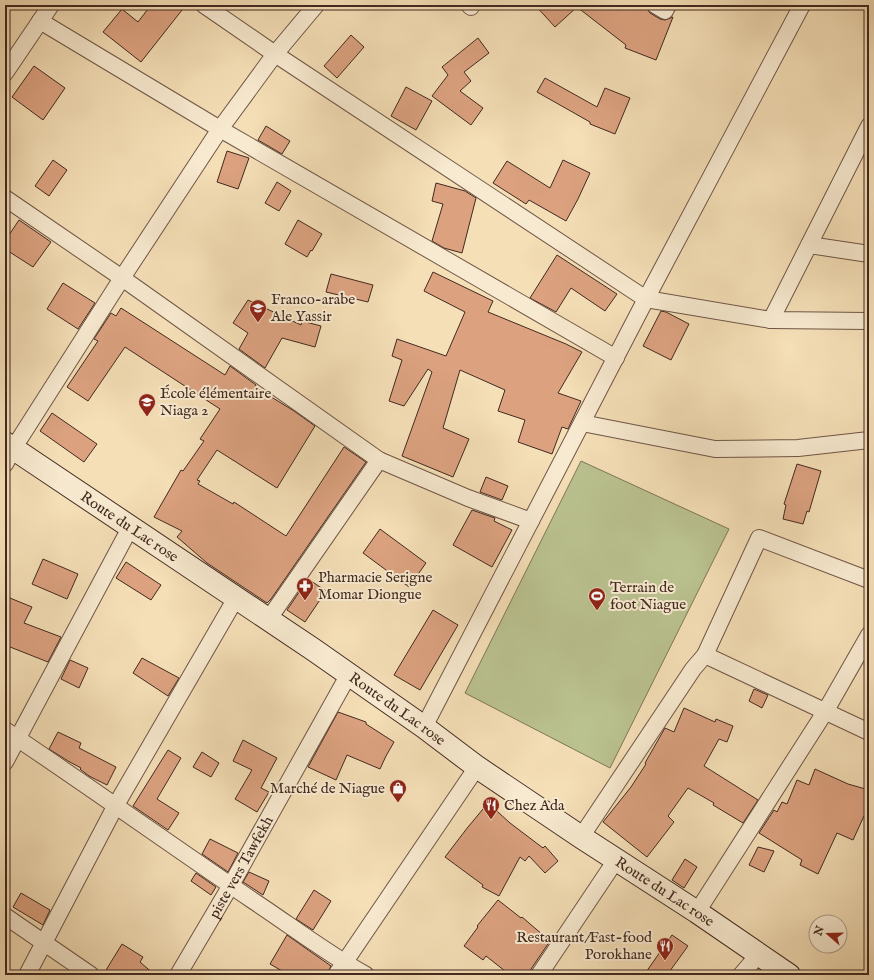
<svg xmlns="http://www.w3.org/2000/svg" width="874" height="980" font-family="'IM FELL English',serif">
<rect width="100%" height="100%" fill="#f5dfb7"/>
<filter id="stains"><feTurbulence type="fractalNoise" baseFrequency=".005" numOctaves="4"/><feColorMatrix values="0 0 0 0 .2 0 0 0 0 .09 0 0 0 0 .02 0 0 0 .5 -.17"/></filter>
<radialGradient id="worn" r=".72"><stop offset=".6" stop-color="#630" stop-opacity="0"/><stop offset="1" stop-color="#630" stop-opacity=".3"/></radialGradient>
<!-- green -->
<polygon fill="#bac290" stroke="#7e7658" points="581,461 729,529 610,768 465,693"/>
<!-- building -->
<g fill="#dca280" stroke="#422920">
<polygon points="151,5 186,5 141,62 103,32 122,9 138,22"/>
<polygon points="535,5 641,5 646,7 650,13 660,19 665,20 673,17 656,60 625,48 626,45 577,7 555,27"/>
<polygon points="351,35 364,47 337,78 324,66"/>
<polygon points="478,38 489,53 464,72 471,81 460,91 483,108 471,125 432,96 448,75 442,67"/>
<polygon points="34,66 65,88 43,120 12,97"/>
<polygon points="545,78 597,107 605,88 630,98 615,134 590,124 590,122 537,92"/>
<polygon points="406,87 432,101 416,130 391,116"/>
<polygon points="266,126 290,141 282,154 258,140"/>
<polygon points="227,151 249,158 238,189 217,182"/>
<polygon points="53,160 67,170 49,196 35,186"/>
<polygon points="563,160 590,173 578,199 566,221 529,200 526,204 493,183 507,161 550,188"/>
<polygon points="277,182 291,191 279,211 265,203"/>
<polygon points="436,183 465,191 476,198 462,253 444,248 432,241 443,204 432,201"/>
<polygon points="19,220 51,242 33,267 5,249 5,241"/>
<polygon points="298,220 322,234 312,251 311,250 307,257 285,244"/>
<polygon points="557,255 617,294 605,311 571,288 556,312 530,298"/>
<polygon points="433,272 493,301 488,312 566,344 582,352 558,393 581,401 568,429 562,427 552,454 518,442 525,420 498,411 505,390 460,370 443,428 469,439 453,477 402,456 432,372 428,369 404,406 389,401 402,360 392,356 397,339 446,356 465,312 424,291"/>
<polygon points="331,274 373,285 368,302 326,292"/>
<polygon points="63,283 95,303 78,329 47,309"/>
<polygon points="248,300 301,325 302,321 321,326 315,347 282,338 265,368 239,349 248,333 233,323"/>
<polygon points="121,308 225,375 230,366 256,385 255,387 260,390 294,411 315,426 277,488 217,450 197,480 200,481 198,484 233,504 234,502 286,536 344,447 366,462 271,599 267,603 207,563 177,537 182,531 154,517 181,470 183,471 204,441 200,439 220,409 125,347 88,401 67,387 98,341 94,339 111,313 116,316"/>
<polygon points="661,311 666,312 689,324 671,360 643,346"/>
<polygon points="52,413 97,444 84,462 40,431"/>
<polygon points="797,464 821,471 809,512 807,511 803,524 783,519 786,505 784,504"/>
<polygon points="486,477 508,486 502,500 480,492"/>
<polygon points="472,510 495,518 494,521 512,530 492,567 453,545"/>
<polygon points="380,529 426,563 409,587 363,553"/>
<polygon points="43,559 78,574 67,599 32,584"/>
<polygon points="126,562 161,585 151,600 116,578"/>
<polygon points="308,579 326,591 305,622 287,610"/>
<polygon points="5,596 32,607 24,623 61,637 48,662 5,645"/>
<polygon points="433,610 458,625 420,690 394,675"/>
<polygon points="142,658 179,678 168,696 133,673"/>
<polygon points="70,660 88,668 79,688 61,679"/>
<polygon points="754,689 768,695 762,708 749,701"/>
<polygon points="684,708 715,722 716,719 733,726 727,742 719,739 704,766 758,800 743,823 713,805 714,803 688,788 668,816 674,822 647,857 603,822 631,787 646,764 645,763 665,728 674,732"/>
<polygon points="338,712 366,722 366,724 394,742 386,756 380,769 347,755 336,780 308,767"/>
<polygon points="58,732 81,743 79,748 116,767 107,785 89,776 80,769 81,768 68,761 49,749"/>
<polygon points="243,740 277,758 261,788 269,792 257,812 235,799 252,770 233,761"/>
<polygon points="168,750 181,758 157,799 179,813 168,830 133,806"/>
<polygon points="202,752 219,763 211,777 193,767"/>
<polygon points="815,769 848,784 869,790 869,818 864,816 853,840 837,833 818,874 800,865 802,860 759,833 774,810 777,812 782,802 787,804 797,780 809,785"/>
<polygon points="488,803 510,823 543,848 545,846 558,861 545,873 529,856 525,861 520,857 499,896 482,887 483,885 445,857 468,827"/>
<polygon points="210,839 238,853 228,872 202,854"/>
<polygon points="758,847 774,851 764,872 749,865"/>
<polygon points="685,859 697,867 684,888 672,880"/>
<polygon points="249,872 269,881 263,895 243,882"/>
<polygon points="196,873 216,887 211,895 191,881"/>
<polygon points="314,890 331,901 313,930 296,919"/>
<polygon points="21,893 50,910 43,925 13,907"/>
<polygon points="498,900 521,918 522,917 550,941 527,975 510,975 486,956 483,960 464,946 478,927 477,926"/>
<polygon points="287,935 331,966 327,975 289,975 270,964"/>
<polygon points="672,935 688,946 667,975 644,975"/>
<polygon points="122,944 143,957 140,962 155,975 103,975"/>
</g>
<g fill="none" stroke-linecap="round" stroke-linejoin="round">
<!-- minor casing -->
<g stroke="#6f5646" stroke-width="18">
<g id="minor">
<polyline points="204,5 275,54 646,299 771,320 869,321"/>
<polyline points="469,5 471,7"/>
<polyline points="655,5 665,11 668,5"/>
<polyline points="40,21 220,129 616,358"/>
<polyline points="5,73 51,5"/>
<polyline points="5,198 122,278 379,460 468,498 531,521"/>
<polyline points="809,245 869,254"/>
<polyline points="771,320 869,126"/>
<polyline points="582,423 715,449 798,448 869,440"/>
<polyline points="5,464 13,449 122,278 220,129 275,54 316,5"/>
<polyline points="268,620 379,460"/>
<polyline points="705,655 759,538 869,580"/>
<polyline points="424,727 646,299 802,5"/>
<path d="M5,730C88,786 170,844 252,900C290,925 326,953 366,975"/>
<polyline points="5,762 130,528"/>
<polyline points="581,837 693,669 705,655 869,732"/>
<polyline points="697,912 825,712 869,635"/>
<polyline points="5,916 91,975"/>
<polyline points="27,975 116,805 236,598"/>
<path id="s1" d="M178,975L231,885L349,674"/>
<polyline points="336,975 477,767"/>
<polyline points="539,975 616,860"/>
<polyline points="741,975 759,954"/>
</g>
</g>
<!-- secondary casing -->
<g stroke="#422920" stroke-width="24">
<g id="secondary">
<path id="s2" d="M5,443L314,650L424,727L477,767L581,837L697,912L789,975"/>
</g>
</g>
<!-- minor -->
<use href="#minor" stroke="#f8ead0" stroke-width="16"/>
<!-- secondary -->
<use href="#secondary" stroke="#f8ead0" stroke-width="22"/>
</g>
<!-- icons -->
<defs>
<g id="school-pin" transform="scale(0.9)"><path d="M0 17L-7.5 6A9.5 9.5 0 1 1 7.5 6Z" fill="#8f2418" stroke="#f8ead0"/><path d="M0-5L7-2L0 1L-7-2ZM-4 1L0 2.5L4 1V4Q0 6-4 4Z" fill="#fff"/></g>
<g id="pharmacy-pin" transform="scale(0.9)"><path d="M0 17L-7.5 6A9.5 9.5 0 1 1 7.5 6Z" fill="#8f2418" stroke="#f8ead0"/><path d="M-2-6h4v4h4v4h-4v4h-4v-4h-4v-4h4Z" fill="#fff"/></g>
<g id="stadium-pin" transform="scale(0.9)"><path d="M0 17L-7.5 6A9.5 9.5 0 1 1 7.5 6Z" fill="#8f2418" stroke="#f8ead0"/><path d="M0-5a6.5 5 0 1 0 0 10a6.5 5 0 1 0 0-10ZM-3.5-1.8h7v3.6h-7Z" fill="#fff"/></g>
<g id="shop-pin" transform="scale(0.9)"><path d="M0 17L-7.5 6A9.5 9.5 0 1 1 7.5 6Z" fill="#8f2418" stroke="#f8ead0"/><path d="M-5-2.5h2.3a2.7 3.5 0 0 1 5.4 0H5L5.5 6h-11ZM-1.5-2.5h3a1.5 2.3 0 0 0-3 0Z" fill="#fff"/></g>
<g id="restaurant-pin" transform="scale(0.9)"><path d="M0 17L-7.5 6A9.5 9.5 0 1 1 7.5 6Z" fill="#8f2418" stroke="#f8ead0"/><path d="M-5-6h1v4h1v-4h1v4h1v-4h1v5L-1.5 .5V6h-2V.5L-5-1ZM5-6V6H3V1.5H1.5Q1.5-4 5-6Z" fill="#fff"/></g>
</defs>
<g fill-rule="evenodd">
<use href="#school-pin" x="258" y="308"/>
<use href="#school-pin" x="147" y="402"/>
<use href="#pharmacy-pin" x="305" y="586"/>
<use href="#stadium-pin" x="597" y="596"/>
<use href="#shop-pin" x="398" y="788"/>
<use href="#restaurant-pin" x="491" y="805"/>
<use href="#restaurant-pin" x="665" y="946"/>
</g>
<g text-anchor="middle" stroke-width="4" stroke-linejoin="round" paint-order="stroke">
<!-- poi labels -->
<g font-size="15" fill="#422920" stroke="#f8ead0" text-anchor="start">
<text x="271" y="304">Franco-arabe<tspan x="271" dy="17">Ale Yassir</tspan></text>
<text x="160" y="398">École élémentaire<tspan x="160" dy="17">Niaga 2</tspan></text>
<text x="318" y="582">Pharmacie Serigne<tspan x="318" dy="17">Momar Diongue</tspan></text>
<text x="610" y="592">Terrain de<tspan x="610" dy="17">foot Niague</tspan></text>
<text x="385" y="793" text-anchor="end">Marché de Niague</text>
<text x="504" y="810">Chez Ada</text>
<text x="652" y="942" text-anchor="end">Restaurant/Fast-food<tspan x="652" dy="17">Porokhane</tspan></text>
</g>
<!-- street labels -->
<g font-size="15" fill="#422920" stroke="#f8ead0">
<text dy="5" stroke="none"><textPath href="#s2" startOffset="150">Route du Lac rose</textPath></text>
<text dy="5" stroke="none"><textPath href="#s2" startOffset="474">Route du Lac rose</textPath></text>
<text dy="5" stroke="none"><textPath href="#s1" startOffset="125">piste vers Tawfekh</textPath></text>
<text dy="5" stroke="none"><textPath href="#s2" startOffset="798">Route du Lac rose</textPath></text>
</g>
</g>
<!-- margin -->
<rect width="874" height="980" fill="none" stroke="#f5dfb7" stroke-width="20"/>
<rect x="6" y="6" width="862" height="968" fill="none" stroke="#422920" stroke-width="2"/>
<rect x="10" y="10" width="854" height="960" fill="none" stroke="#422920"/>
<!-- north arrow -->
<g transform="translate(828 934) rotate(290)"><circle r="19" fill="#f8ead0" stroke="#af9d8a"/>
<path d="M0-3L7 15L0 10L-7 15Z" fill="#8f2418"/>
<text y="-6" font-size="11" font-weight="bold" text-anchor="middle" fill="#422920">N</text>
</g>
<rect width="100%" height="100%" filter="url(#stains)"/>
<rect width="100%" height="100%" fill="url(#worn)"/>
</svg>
